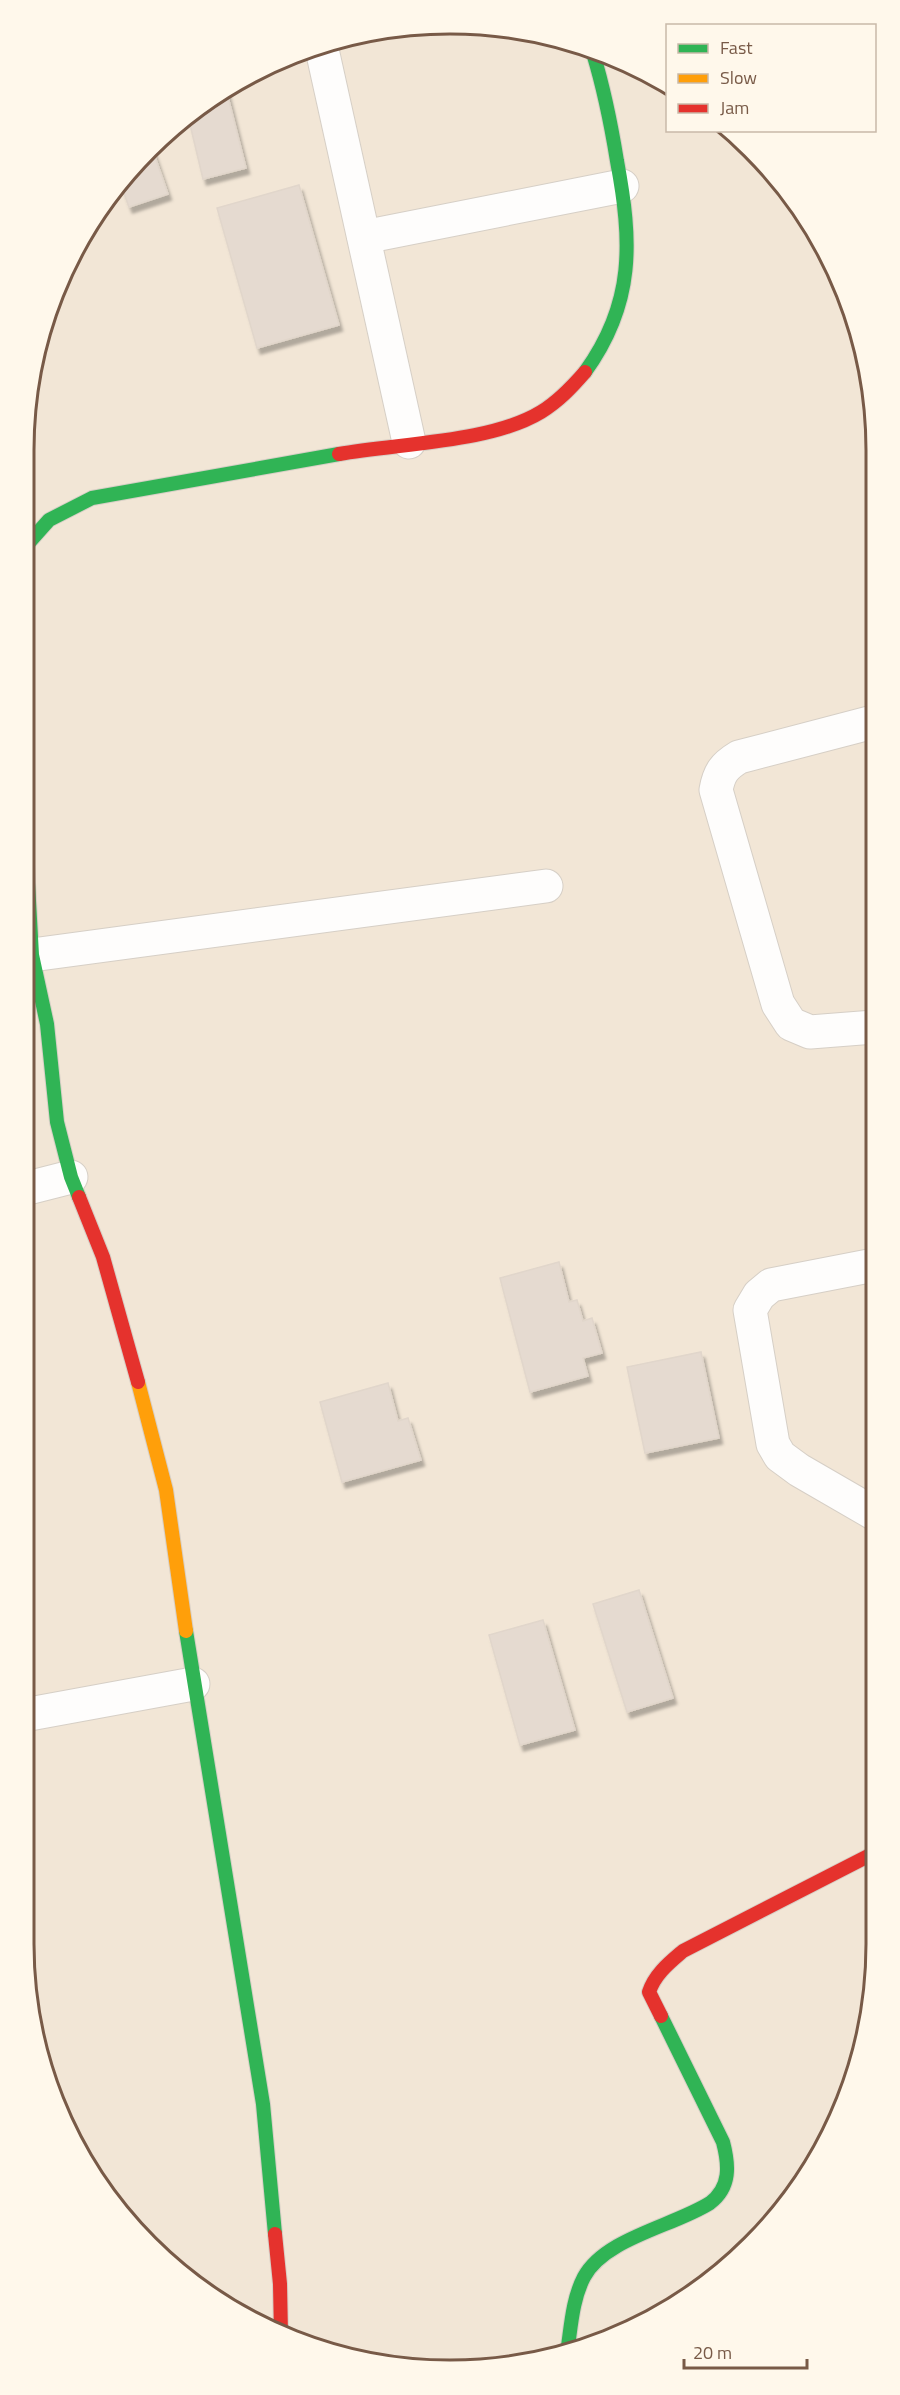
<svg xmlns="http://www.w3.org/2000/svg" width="900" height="2395" font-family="'Titillium Web',sans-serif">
<defs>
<filter id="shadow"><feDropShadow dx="3.5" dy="6" stdDeviation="1.5" flood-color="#0004"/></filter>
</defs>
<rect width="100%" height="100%" fill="#f8f3e9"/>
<!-- residential -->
<polygon fill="#f2e6d6" points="478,25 561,39 667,87 668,130 726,131 771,169 832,262 872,394 876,1945 861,2056 832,2134 788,2204 686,2299 613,2338 533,2363 394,2367 313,2348 237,2314 130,2226 81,2158 47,2082 24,1945 24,450 39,339 68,261 112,190 169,130 237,81 313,47 395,28"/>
<!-- building -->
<g fill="#e5dad0" stroke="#e1d6cb" stroke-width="1.5" filter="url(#shadow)">
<polygon points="226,89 246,168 203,179 188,116"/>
<polygon points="152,148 168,194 129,207 120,182"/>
<polygon points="299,185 339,325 257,348 217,208"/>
<polygon points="559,1262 569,1302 577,1300 583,1321 592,1318 602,1353 583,1358 588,1376 530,1392 500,1278"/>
<polygon points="701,1352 719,1438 645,1453 627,1367"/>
<polygon points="388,1383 398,1421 408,1418 421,1460 342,1482 320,1402"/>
<polygon points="639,1590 673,1698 627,1712 593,1604"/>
<polygon points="543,1620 575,1730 520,1745 489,1635"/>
</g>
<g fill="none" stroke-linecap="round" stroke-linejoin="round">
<!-- street casing -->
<g stroke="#d6cfc6" stroke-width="35">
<g id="street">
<polyline points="321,45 409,442"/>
<polyline points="364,237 622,186"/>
<path d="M873,722L739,757C724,766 719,773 716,790L778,1004L791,1024L810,1032L874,1027"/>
<polyline points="32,955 546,886"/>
<polyline points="24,1189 71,1177"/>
<polyline points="874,1265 771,1285 759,1295 750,1310 773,1444 780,1456 799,1470 875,1514"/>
<polyline points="24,1715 193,1684"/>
</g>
</g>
<!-- fast casing -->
<g stroke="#d7cfc6" stroke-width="16">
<g id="fast">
<path d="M585,372C635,303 632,241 617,161C611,124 604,89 593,53"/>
<polyline points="24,548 49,520 92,498 339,454"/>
<polyline points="24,811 32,955 47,1024 57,1122 71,1177 79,1197"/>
<polyline points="186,1631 263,2104 275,2234"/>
<path d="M567,2353C571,2328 572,2300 584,2277C605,2238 674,2226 710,2203C731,2187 729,2165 723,2142L661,2016"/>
</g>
</g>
<!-- slow casing -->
<g stroke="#d7cfc6" stroke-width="16">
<polyline id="slow" points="138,1382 166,1490 186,1631"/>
</g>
<!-- jam casing -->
<g stroke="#d7cfc6" stroke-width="16">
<g id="jam">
<path d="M339,454C399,443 490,443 541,412C559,401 572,387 585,372"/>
<polyline points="79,1197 103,1257 138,1382"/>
<path d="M661,2016L649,1992C655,1974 669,1963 683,1951L876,1852"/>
<polyline points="275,2234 280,2284 281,2334"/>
</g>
</g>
<!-- street -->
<use href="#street" stroke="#fefdfc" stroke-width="33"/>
<!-- fast -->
<use href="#fast" stroke="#30b455" stroke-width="14"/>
<!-- slow -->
<use href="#slow" stroke="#ff9f0a" stroke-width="14"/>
<!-- jam -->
<use href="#jam" stroke="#e5322d" stroke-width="14"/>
</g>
<!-- crop -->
<path d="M0 0H900V2395H0ZM450 34H450A416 416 0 0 1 866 450V1944A416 416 0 0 1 450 2360H450A416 416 0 0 1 34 1944V450A416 416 0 0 1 450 34Z" fill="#fff8eb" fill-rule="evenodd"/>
<path fill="none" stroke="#785a47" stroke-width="3" d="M450 34H450A416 416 0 0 1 866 450V1944A416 416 0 0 1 450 2360H450A416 416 0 0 1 34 1944V450A416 416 0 0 1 450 34Z"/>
<!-- legend -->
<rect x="666" y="24" width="210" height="108" fill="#fff8eb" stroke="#c9b9a9" stroke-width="1.5"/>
<rect x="678" y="44" width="30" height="9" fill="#30b455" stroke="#c9b9a9" stroke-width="1.5"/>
<text x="720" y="54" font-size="18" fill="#785a47">Fast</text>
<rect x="678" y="74" width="30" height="9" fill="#ff9f0a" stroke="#c9b9a9" stroke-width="1.5"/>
<text x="720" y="84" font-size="18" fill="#785a47">Slow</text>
<rect x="678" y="104" width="30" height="9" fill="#e5322d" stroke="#c9b9a9" stroke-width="1.5"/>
<text x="720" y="114" font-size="18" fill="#785a47">Jam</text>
<!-- scale -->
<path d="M684 2359v9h123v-9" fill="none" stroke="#785a47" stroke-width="3"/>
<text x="693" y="2359" font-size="18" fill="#785a47" stroke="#fff8eb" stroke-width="4.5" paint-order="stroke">20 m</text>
</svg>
